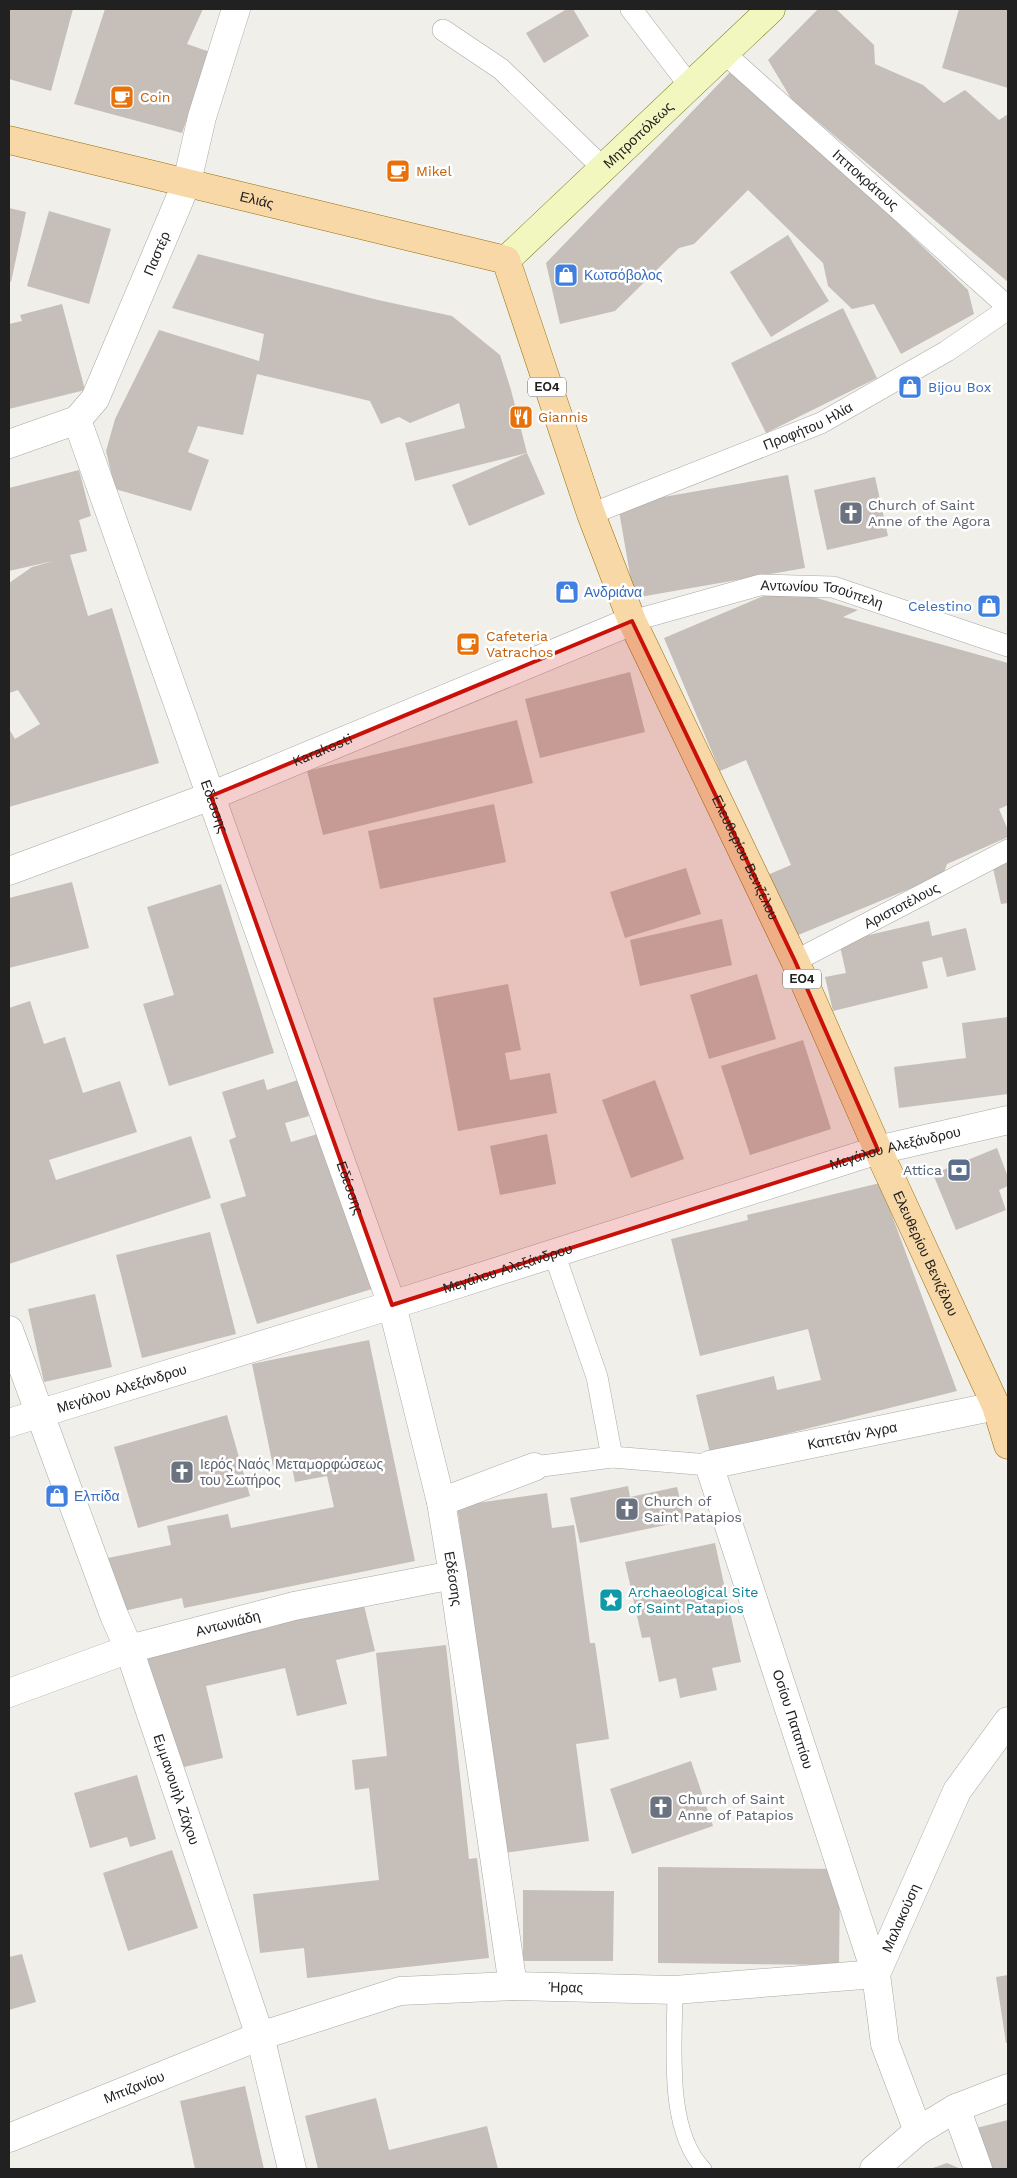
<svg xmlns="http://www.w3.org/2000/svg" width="1017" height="2178" font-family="'Work Sans',sans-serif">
<rect width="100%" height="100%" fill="#f1efe9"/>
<!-- building -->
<g fill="#c6beb8">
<polygon points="9,9 73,9 51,91 9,79"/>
<polygon points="105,9 203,9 187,44 210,52 182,133 74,104"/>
<polygon points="567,9 573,9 589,36 544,63 526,33"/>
<polygon points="818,9 836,9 874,45 875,64 923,85 944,103 965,90 999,120 1008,114 1008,282 792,100 768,60"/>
<polygon points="959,9 1008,10 1008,88 942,68"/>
<polygon points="735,67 968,290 974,314 901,354 874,304 852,309 828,286 823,263 748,190 694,244 679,248 615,311 560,324 546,263"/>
<polygon points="9,208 26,212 11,282 9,281"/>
<polygon points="49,211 111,229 89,304 27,286"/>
<polygon points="788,235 829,301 771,337 730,272"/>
<polygon points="198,254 378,300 452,316 500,355 511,390 527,453 545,494 469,526 452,485 527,453 415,481 405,443 465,428 459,403 410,423 399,417 381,424 370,401 257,374 243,435 198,426 188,452 209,460 191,511 115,489 106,451 115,419 159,330 259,361 264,334 172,308"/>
<polygon points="62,304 85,390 9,409 9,324 22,321 20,315"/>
<polygon points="843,308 877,378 766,433 731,363"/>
<polygon points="79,470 91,516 79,520 87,551 70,555 88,616 112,608 159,763 9,807 9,729 15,739 40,724 18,690 9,693 9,583 32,567 53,561 9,571 9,488"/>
<polygon points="788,475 805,568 634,598 618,505"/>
<polygon points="875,477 888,536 827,550 814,490"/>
<polygon points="782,588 858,610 843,617 1008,663 1008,805 999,809 1008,830 1008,837 947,864 943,875 791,938 765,876 791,865 746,760 720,771 664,638"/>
<polygon points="630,672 645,732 540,758 525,699"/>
<polygon points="517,720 533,783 323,835 307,771"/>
<polygon points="494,804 506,862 380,889 368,831"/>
<polygon points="1008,862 1008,903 1001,904 993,868"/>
<polygon points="686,868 701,914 625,938 610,892"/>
<polygon points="72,882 89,948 9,968 9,898"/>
<polygon points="221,884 274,1053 169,1086 143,1004 174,995 147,907"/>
<polygon points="722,919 732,965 640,986 630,940"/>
<polygon points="929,921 932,936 966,928 976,970 947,977 942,957 922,962 928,988 833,1011 825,977 846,973 839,942"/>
<polygon points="757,974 776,1039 709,1059 690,995"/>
<polygon points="508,984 521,1050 505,1053 510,1080 550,1073 557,1113 458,1131 433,998"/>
<polygon points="30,1001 44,1044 65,1037 83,1093 120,1081 137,1132 49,1160 56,1180 191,1136 211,1198 9,1264 9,1008"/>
<polygon points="1008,1017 1008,1094 899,1108 894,1067 966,1058 962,1023"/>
<polygon points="803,1040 831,1129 750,1155 721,1066"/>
<polygon points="264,1079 267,1090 298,1080 309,1116 285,1123 291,1142 324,1132 372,1289 257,1324 220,1204 246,1196 229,1140 236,1137 222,1092"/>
<polygon points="655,1080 684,1159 631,1178 602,1100"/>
<polygon points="547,1134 556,1184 500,1195 490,1146"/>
<polygon points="997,1148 1008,1177 1008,1186 999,1190 1006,1210 956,1230 933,1174"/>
<polygon points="880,1183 957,1391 710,1453 696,1395 774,1376 777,1390 821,1380 808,1329 700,1356 671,1239 748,1220 747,1215"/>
<polygon points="210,1232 236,1334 142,1358 116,1255"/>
<polygon points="95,1294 112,1367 44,1382 28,1309"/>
<polygon points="369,1340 415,1561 184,1608 182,1598 115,1613 103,1559 171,1545 167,1526 228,1514 231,1528 334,1507 327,1476 295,1482 291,1462 273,1466 252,1364"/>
<polygon points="227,1415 250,1496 138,1528 114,1447"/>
<polygon points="628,1486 630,1497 677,1487 685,1521 580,1543 570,1498"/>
<polygon points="547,1493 552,1528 574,1525 590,1643 595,1643 609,1739 576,1744 589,1841 505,1853 457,1506"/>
<polygon points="715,1543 741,1662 712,1668 717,1690 680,1698 676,1678 659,1682 650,1637 642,1638 625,1562"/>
<polygon points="362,1597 375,1651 336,1660 347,1704 297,1716 285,1668 206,1686 223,1758 171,1770 142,1649"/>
<polygon points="446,1645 469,1859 477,1858 489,1958 307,1978 304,1948 260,1953 253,1894 379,1880 369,1788 355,1790 352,1760 387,1756 376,1653"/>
<polygon points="691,1761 713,1826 632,1854 610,1789"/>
<polygon points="137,1775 156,1839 130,1847 127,1837 90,1848 74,1793"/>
<polygon points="172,1850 198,1928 128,1951 103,1873"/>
<polygon points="658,1867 840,1869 839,1965 658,1963"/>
<polygon points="523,1890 614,1891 613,1961 523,1961"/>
<polygon points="22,1954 36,2002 9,2010 9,1957"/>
<polygon points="1008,1975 1008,2042 1006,2043 996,1977"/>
<polygon points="245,2086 264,2169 195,2169 180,2101"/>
<polygon points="376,2098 389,2150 487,2126 498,2169 318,2169 305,2116"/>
<polygon points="1008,2120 1008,2169 986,2169 976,2128"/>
<polygon points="947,2163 961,2169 930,2169"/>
</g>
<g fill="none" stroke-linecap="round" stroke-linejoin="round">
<!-- service casing -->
<g stroke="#a8a8a8" stroke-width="16">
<path id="service" d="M675,1990C675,2041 665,2130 704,2169"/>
</g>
<!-- pedestrian casing -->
<g stroke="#a8a8a8" stroke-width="22">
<g id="pedestrian">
<polyline points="631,9 690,86"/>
<polyline points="443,30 501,69 602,167"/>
<path id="s1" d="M724,53L1008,307"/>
<path id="s2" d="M591,514L821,423L947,351L1008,309"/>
<path id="s3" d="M632,621L760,585L833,587L1008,646"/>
<path id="s4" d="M795,961L1008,850"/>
<polyline points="554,1253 597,1377 612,1457"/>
<polyline points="534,1467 612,1457 709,1465"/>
</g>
</g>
<!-- minor casing -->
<g stroke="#a8a8a8" stroke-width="29">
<g id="minor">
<path id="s5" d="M77,420L392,1305L441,1502L453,1575L513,1986"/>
<path id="s6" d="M9,444L77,420L95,399L187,182L202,117L236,9"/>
<path id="s7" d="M9,871L211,796L632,621"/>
<path id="s8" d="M9,1330L114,1615L129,1649L260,2036L292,2169"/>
<polyline points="441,1502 534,1467"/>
<path id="s9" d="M9,1693L129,1649L294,1606L453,1575"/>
<path id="s10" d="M876,1974L709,1465L996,1406"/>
<polyline points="978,2169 956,2108 1008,2088"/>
</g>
</g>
<!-- tertiary casing -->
<g stroke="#a8a8a8" stroke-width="29">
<g id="tertiary">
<path id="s11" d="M9,1423L392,1305L878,1150L1008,1120"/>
<path id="s12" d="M918,2131L885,2044L876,1974L957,1791L1008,1721"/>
<path id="s13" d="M9,2138L260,2036L400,1991L513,1986L675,1990L876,1974"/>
<polyline points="874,2169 918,2131 956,2108"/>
</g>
</g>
<!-- secondary casing -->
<g stroke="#67770a" stroke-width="29">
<g id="secondary">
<path id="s14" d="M506,260L771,9"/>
</g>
</g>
<!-- primary casing -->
<g stroke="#986e07" stroke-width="29">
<g id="primary">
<path id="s15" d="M9,140L506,260L591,514L632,621L795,961L878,1150L996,1406L1008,1445"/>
</g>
</g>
<!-- service -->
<use href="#service" stroke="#fff" stroke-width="15"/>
<!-- pedestrian -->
<use href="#pedestrian" stroke="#fff" stroke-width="21"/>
<!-- minor -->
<use href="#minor" stroke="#fff" stroke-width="28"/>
<!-- tertiary -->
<use href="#tertiary" stroke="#fff" stroke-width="28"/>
<!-- secondary -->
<use href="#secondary" stroke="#f2f7c0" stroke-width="28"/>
<!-- primary -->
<use href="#primary" stroke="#f8d8a7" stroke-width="28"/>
</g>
<!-- marked area -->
<path fill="#ca1109" fill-opacity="0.2" stroke="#ca1109" stroke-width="4" stroke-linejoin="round" d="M632,621L795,961L878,1150L392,1305L211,796Z"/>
<!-- icons -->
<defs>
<g id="cafe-square" transform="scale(1.25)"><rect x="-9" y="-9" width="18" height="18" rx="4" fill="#e8710a" stroke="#fff"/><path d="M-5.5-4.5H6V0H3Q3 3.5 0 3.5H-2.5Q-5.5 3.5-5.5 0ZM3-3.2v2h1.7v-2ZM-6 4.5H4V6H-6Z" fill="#fff"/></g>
<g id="shop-square" transform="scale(1.25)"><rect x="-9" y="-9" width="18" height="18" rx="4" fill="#3f7fe0" stroke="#fff"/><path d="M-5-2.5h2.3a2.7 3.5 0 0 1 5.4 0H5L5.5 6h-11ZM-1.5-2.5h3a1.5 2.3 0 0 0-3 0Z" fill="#fff"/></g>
<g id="restaurant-square" transform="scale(1.25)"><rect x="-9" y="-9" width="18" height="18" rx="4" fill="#e8710a" stroke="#fff"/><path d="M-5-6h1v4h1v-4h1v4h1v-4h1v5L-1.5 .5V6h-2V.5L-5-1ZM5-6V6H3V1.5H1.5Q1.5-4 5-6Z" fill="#fff"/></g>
<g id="church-square" transform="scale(1.25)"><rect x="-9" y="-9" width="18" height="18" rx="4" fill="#6b7280" stroke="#fff"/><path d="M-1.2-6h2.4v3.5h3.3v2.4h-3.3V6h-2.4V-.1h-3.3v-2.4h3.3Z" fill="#fff"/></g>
<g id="bank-square" transform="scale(1.25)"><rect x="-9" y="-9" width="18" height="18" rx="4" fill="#5c6f8a" stroke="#fff"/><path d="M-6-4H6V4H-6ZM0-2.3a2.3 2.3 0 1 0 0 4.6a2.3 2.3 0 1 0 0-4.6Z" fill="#fff"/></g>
<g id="sight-square" transform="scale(1.25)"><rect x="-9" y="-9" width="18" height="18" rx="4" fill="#0f9aa8" stroke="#fff"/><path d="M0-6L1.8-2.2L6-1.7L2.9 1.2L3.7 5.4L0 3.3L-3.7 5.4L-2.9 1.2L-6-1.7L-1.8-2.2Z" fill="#fff"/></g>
</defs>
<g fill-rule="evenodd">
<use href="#cafe-square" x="122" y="97"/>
<use href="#cafe-square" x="398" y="171"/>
<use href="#shop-square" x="566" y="275"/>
<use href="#shop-square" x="910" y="387"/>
<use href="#restaurant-square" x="521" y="417"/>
<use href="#church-square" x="851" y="513"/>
<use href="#shop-square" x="567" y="592"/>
<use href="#shop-square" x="989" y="606"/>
<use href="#cafe-square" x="468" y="644"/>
<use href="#bank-square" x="959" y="1170"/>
<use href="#church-square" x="182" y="1472"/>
<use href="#shop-square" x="57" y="1496"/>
<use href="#church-square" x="627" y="1509"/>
<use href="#sight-square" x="611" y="1600"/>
<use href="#church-square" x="661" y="1807"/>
</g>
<g text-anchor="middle" stroke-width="5" stroke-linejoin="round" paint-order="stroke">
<!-- shield labels -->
<g fill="#fff" stroke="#646464" stroke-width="1">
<rect x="528" y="377.5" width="38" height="19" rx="4"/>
<rect x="783" y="969.5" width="38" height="19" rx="4"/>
</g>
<g font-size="12" font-weight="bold" fill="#212121">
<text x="547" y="391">ΕΟ4</text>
<text x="802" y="983">ΕΟ4</text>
</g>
<!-- food labels -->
<g font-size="14" fill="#c56008" stroke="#fff" text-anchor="start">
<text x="140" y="102">Coin</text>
<text x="416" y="176">Mikel</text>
<text x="538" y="422">Giannis</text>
<text x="486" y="641">Cafeteria<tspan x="486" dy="16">Vatrachos</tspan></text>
</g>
<!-- street labels -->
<g font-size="14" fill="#212121" stroke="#fff">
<text dy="5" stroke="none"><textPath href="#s14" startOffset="182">Μητροπόλεως</textPath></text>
<text dy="5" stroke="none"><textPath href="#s1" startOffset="190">Ιπποκράτους</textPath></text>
<text dy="5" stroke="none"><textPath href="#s15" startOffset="255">Ελιάς</textPath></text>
<text dy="5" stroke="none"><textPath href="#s6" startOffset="258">Παστέρ</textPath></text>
<text dy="5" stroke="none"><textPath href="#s2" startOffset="234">Προφήτου Ηλία</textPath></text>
<text dy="5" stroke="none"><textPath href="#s3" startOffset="196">Αντωνίου Τσούπελη</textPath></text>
<text dy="5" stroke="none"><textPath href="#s7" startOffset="336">Karakosti</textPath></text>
<text dy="5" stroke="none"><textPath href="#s5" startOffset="410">Εδέσσης</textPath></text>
<text dy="5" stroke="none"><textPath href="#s15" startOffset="1156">Ελευθερίου Βενιζέλου</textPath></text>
<text dy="5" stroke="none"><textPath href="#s4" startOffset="120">Αριστοτέλους</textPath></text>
<text dy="5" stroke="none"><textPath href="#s11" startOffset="928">Μεγάλου Αλεξάνδρου</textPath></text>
<text dy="5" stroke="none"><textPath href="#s5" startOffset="815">Εδέσσης</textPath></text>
<text dy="5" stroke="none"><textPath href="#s15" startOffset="1591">Ελευθερίου Βενιζέλου</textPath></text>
<text dy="5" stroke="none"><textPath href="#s11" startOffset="522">Μεγάλου Αλεξάνδρου</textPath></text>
<text dy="5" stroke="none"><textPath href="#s11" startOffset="118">Μεγάλου Αλεξάνδρου</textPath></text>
<text dy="5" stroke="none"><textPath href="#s10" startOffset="682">Καπετάν Άγρα</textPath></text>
<text dy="5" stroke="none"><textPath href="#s5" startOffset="1220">Εδέσσης</textPath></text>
<text dy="5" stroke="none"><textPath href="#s9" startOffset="230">Αντωνιάδη</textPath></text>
<text transform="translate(793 1719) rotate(72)" y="5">Οσίου Παταπίου</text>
<text dy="5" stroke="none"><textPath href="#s8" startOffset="489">Εμμανουήλ Ζάχου</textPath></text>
<text dy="5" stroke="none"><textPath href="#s12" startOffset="225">Μαλακούση</textPath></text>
<text dy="5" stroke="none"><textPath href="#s13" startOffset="584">Ήρας</textPath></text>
<text dy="5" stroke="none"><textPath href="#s13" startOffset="135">Μπιζανίου</textPath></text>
</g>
<!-- shop labels -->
<g font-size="14" fill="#366cbe" stroke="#fff" text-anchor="start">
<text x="584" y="280">Κωτσόβολος</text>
<text x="928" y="392">Bijou Box</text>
<text x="584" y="597">Ανδριάνα</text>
<text x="972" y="611" text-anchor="end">Celestino</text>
<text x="74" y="1501">Ελπίδα</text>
</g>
<!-- worship labels -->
<g font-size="14" fill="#5b616d" stroke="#fff" text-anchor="start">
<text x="868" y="510">Church of Saint<tspan x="868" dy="16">Anne of the Agora</tspan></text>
<text x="200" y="1469">Ιερός Ναός Μεταμορφώσεως<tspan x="200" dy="16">του Σωτήρος</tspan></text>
<text x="644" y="1506">Church of<tspan x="644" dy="16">Saint Patapios</tspan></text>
<text x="678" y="1804">Church of Saint<tspan x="678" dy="16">Anne of Patapios</tspan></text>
</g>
<!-- service labels -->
<g font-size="14" fill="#4e5e75" stroke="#fff" text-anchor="end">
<text x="942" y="1175">Attica</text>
</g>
<!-- culture labels -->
<g font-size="14" fill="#0d838f" stroke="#fff" text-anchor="start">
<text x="628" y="1597">Archaeological Site<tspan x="628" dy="16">of Saint Patapios</tspan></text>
</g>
</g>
<!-- border -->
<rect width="1017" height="2178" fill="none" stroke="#212121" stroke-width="20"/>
</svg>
